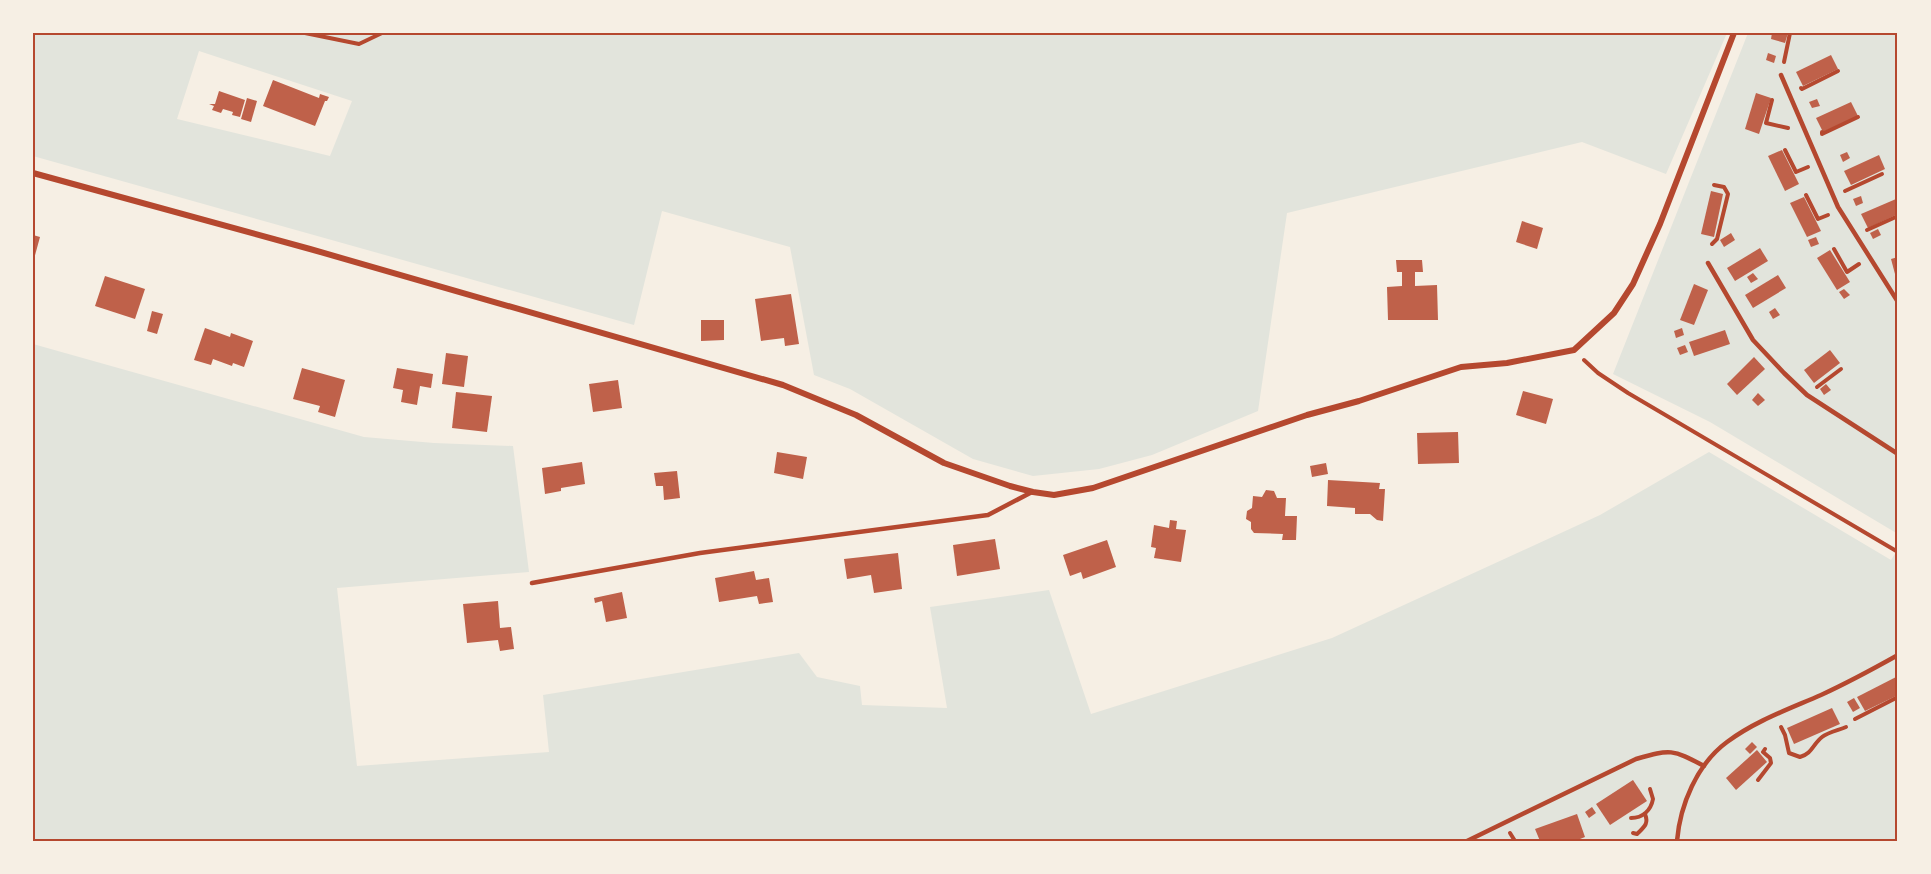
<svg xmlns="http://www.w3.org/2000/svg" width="1931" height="874" font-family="Roboto,sans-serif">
<rect width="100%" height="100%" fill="#f6efe4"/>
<!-- green -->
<g fill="#e2e4dc" fill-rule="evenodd">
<path d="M33,33H1727L1666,174L1582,142L1287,213L1258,411L1152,455L1099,469L1033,476L973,459L850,389L814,375L790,247L662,211L634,325L33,156ZM199,51L352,101L330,156L177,119Z"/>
<polygon points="1748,33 1898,33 1898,534 1710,422 1613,374"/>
<polygon points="33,344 364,437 434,443 513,446 529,572 337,588 357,766 549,752 543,695 799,653 817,677 860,686 862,705 947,708 930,607 1049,590 1091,714 1332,638 1600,515 1709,452 1891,560 1898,549 1898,841 33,841"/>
</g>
<!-- building -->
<g fill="#bf614a">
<polygon points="1772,33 1788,33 1785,43 1771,39"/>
<polygon points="1768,53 1776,56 1774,63 1766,60"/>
<polygon points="1831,55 1838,69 1803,86 1796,72"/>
<polygon points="273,80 319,98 320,94 329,97 327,101 325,101 315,126 263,106"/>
<polygon points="219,91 245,100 240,117 232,115 233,112 223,109 221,113 212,110 214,106 209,104 215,104"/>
<polygon points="1756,93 1771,98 1759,134 1745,129"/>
<polygon points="247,98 257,101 251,122 241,119"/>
<polygon points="1817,99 1820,106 1812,108 1809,102"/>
<polygon points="1851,102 1858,116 1823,132 1816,118"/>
<polygon points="1782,150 1799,184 1785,191 1768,156"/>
<polygon points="1847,152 1850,158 1843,162 1840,155"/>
<polygon points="1879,155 1885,169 1851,185 1844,171"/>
<polygon points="1711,191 1723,194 1714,237 1701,234"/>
<polygon points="1861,196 1863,203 1856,206 1853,199"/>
<polygon points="1804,197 1821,231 1807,237 1790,203"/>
<polygon points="1896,199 1898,204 1898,214 1868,228 1861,214"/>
<polygon points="1522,221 1543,228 1537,249 1516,242"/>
<polygon points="1878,229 1881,235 1873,239 1870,233"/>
<polygon points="1731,233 1735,240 1724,247 1720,240"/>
<polygon points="33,235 40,237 34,259 33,258"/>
<polygon points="1816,237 1819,244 1811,247 1808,240"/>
<polygon points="1760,248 1768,261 1735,281 1727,268"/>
<polygon points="1830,250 1850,282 1837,290 1817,258"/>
<polygon points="1898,257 1898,273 1895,274 1891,259"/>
<polygon points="1396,260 1422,260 1423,272 1415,272 1415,286 1437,285 1438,320 1388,320 1387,287 1402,286 1402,272 1397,272"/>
<polygon points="1753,273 1758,279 1751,283 1747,277"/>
<polygon points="1778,275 1786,288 1753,308 1745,295"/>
<polygon points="105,276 145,289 135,319 95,306"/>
<polygon points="1694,284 1708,290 1694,325 1680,320"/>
<polygon points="1844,289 1850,295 1844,299 1839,292"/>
<polygon points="791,294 799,344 785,346 784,338 761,341 755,299"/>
<polygon points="1775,308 1780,315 1773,319 1769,312"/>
<polygon points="152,311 163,314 157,334 147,331"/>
<polygon points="701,320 724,320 724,340 701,341"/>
<polygon points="205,328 230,337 231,333 253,341 244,367 233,363 232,366 213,359 211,365 194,360"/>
<polygon points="1682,328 1684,335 1676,338 1674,331"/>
<polygon points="1725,330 1730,344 1694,356 1689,342"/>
<polygon points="1685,345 1688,352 1680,355 1677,348"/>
<polygon points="1830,350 1840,363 1814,383 1804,370"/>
<polygon points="446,353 468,356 464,387 442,384"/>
<polygon points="1754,357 1765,369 1737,395 1727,384"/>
<polygon points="302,368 345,380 335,417 318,412 320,406 293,399"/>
<polygon points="397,368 433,374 431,388 420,386 417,405 401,402 403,390 393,388"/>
<polygon points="618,380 622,408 593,412 589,384"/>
<polygon points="1826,384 1831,390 1824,395 1820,389"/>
<polygon points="1523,391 1553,399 1546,424 1516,415"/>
<polygon points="456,392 492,396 487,432 452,428"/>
<polygon points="1758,393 1765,400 1758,406 1752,400"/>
<polygon points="1458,432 1459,463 1418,464 1417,433"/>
<polygon points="777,452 807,457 803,479 774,473"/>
<polygon points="582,462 585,484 561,488 561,491 545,494 542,468"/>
<polygon points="1326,463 1328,474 1312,477 1310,466"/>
<polygon points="677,471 680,498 664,500 663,486 656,486 654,473"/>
<polygon points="1328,480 1380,483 1379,489 1385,489 1383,521 1377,520 1370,514 1355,514 1355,508 1327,506"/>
<polygon points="1266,490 1274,491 1277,498 1286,498 1285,516 1297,516 1296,540 1282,540 1283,534 1254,533 1251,529 1251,522 1246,519 1247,511 1252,508 1253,496 1262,497"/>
<polygon points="1170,520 1177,521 1176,529 1186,530 1181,562 1154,558 1156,548 1151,547 1154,525 1169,528"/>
<polygon points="995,539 1000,569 957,576 953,545"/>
<polygon points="1107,540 1116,567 1083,579 1081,572 1070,576 1063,555"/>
<polygon points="898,553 902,589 874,593 871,575 847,579 844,559"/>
<polygon points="754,571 756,580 769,578 773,602 759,604 757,596 719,602 715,578"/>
<polygon points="622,592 627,618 606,622 602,601 595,603 594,598"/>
<polygon points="498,601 500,628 511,627 514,649 500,651 498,640 467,643 463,604"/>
<polygon points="1898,676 1898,695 1865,711 1857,697"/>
<polygon points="1854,698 1860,708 1853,712 1847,702"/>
<polygon points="1832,708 1840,724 1794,744 1787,728"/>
<polygon points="1752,742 1757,747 1750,754 1745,749"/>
<polygon points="1757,750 1767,762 1736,790 1726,778"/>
<polygon points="1633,780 1647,801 1610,825 1596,804"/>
<polygon points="1592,807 1596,813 1589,818 1585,812"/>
<polygon points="1577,814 1585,837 1575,841 1540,841 1535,829"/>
</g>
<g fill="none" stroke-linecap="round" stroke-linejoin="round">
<!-- path -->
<g stroke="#b5482f" stroke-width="4">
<polyline points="305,33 359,44 382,33"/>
<polyline points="1784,62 1790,33"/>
<polyline points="1801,88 1802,89 1838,71"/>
<polyline points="1772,100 1766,123 1788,128"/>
<polyline points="1822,132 1822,134 1858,117"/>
<polyline points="1785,150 1796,172 1808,167"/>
<polyline points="1845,191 1882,174"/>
<polyline points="1806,195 1818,219 1828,215"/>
<polyline points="1867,230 1898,216"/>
<polyline points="1712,244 1717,239 1728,194 1724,187 1714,185"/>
<polyline points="1834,249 1847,272 1859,264"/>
<polyline points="1584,360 1598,373 1628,393 1898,552"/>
<polyline points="1817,387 1841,369"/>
<polyline points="1855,719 1898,697"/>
<path d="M1781,727L1785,735L1789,753L1800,757C1812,754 1813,744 1822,737C1828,732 1839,730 1846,727"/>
<polyline points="1758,780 1771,763 1770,758 1763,752 1765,749"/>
<path d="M1631,818C1643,818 1651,810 1653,799L1650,789"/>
<polyline points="1510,833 1515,841"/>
<path d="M1633,833L1637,834C1644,827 1649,824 1645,814"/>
</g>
<!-- service -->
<g stroke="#b5482f" stroke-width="4.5">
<polyline points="1781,75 1838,207 1898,302"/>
<polyline points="1708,263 1753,340 1784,373 1807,395 1898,454"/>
<polyline points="532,583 700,553 988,515 1032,492"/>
<path d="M1467,841L1636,759C1671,749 1672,749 1704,766"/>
<path d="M1677,841C1680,805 1697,764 1727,742C1755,721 1789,709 1821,695C1847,683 1873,669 1898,655"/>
</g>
<!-- minor -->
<polyline stroke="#b5482f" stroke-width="6" points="33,173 310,249 783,385 856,415 944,463 1010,486 1033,492 1054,495 1093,488 1307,415 1359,401 1461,367 1507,363 1574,350 1614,313 1633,284 1660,224 1734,33"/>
</g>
<!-- border -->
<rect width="1931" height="874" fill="none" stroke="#f6efe4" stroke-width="69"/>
<rect x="34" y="34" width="1862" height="806" fill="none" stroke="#b5482f" stroke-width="2"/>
</svg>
